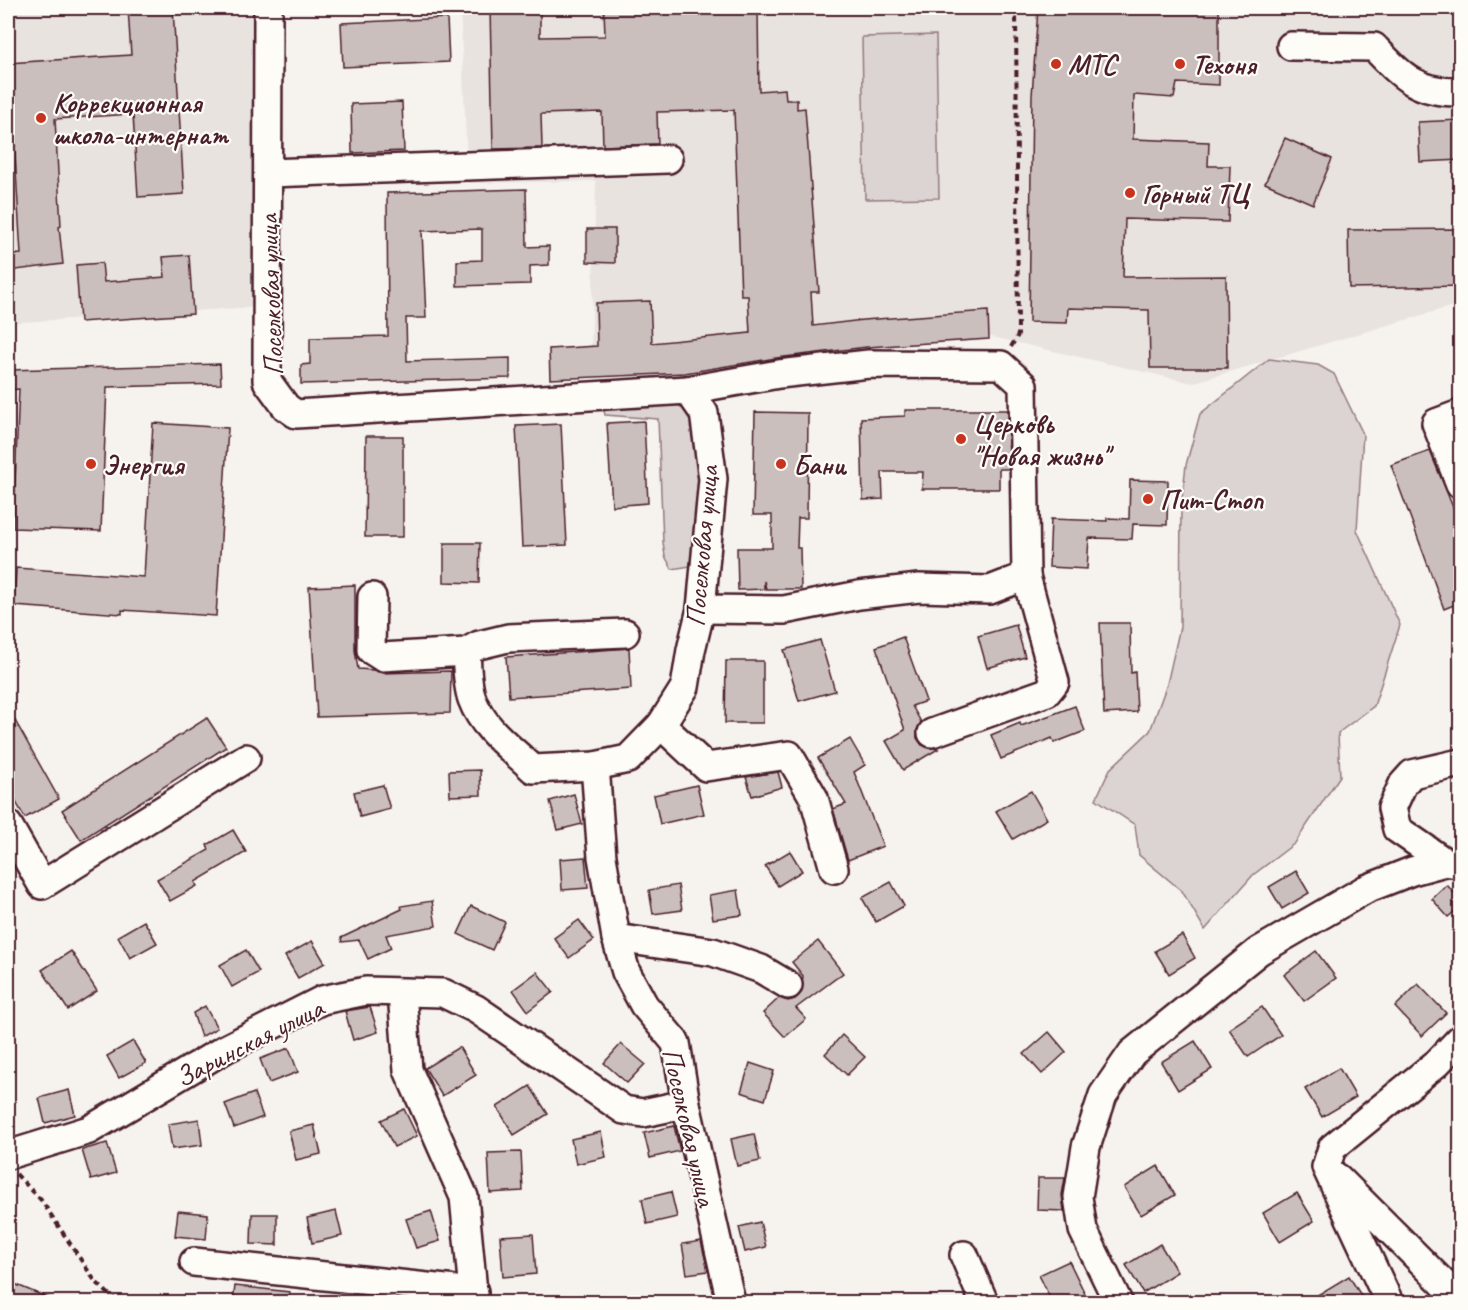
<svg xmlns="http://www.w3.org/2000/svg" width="1468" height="1310" font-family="Caveat,sans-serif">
<rect width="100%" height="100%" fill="#f6f3ef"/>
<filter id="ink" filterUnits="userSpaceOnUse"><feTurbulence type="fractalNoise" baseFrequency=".0167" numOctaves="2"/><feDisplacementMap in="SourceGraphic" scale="12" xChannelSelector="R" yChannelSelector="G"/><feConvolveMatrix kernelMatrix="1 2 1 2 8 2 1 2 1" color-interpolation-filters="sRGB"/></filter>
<g filter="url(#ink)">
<!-- built -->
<g fill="#e9e3e0">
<polygon points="8,8 256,8 257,307 8,323"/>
<polygon points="460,8 1460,8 1460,304 1192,383 979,334 979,312 863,320 682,341 591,347 596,181 468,183"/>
</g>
<!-- green -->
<g fill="#dcd4d2" stroke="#937a7e" stroke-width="1.5">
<polygon points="936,35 939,198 865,199 862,37"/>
<polygon points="1269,359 1318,365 1334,374 1363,434 1357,530 1400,625 1374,706 1338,733 1340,776 1295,843 1253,875 1205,930 1182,891 1139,855 1135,825 1096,799 1110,769 1150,731 1167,684 1180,627 1181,507 1186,465 1200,414"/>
<polygon points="653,397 689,408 700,454 701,515 690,566 672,569 665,556 663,542 658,419 605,415 602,402"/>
</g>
<!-- building -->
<g fill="#cbbfbe" stroke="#4a1f2b" stroke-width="1.5">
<polygon points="128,8 173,8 184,194 138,197 133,114 55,119 61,226 59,227 63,264 8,271 8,255 21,254 13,122 8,122 8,63 131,55"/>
<polygon points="490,8 540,8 540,37 605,36 604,8 758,8 759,91 785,89 786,100 797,100 797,109 805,108 819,292 811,292 813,326 863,320 988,311 989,339 867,347 776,358 685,373 550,379 549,349 597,346 596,303 650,301 652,343 750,333 748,296 741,296 734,110 657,112 658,144 603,146 602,112 541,114 542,148 493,149"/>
<polygon points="1038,8 1219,8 1219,85 1177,83 1174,98 1134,95 1133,139 1209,142 1208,166 1230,166 1228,222 1125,219 1123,277 1226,276 1227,368 1150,368 1149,310 1068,308 1067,323 1029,322 1032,96"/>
<polygon points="447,18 449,62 343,67 341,23"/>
<polygon points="402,102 404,151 352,153 351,104"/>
<polygon points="1461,120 1461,160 1420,162 1418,122"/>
<polygon points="1285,138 1332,159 1313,204 1265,183"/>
<polygon points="526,189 527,247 549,246 549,265 530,266 530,284 457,286 457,261 482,260 482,229 422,231 426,318 406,318 407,361 510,358 510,378 301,384 301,365 310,364 310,338 388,336 387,193"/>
<polygon points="587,229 615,229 615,263 587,262"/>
<polygon points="1461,229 1461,286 1349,288 1348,230"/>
<polygon points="189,255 193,314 80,322 76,265 102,263 104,282 165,277 163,257"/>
<polygon points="220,364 221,384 107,387 101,531 13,528 19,389 8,390 8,370"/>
<polygon points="905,410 1008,410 1009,469 999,469 999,489 922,489 923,472 882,472 883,499 863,500 861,418 905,416"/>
<polygon points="755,412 808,413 807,518 798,518 797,548 800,548 801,589 766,589 764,581 764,589 738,590 737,548 772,548 772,515 753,515"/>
<polygon points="644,421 648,503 612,506 607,423"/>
<polygon points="153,423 228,428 216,616 122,610 122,614 14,606 16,568 144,577"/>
<polygon points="561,424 567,545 522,547 516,426"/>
<polygon points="366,436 403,436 403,537 365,537"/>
<polygon points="1430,451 1461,527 1461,602 1444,609 1391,465"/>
<polygon points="1130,480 1168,481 1167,525 1133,524 1132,539 1089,538 1087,569 1049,567 1051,519 1107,521 1107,518 1129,519"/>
<polygon points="444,543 480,543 479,583 444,582"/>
<polygon points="355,585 355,650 358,669 373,670 383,673 451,671 450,713 317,717 309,587"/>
<polygon points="1100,623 1130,623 1131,673 1135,672 1137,712 1104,714"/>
<polygon points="1016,625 1025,657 987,668 978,636"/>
<polygon points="903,637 926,701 912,706 921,722 917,730 917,738 922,745 938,749 903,770 886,741 905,730 876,647"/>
<polygon points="820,640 835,691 799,701 784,650"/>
<polygon points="629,648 631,689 509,697 506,657"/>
<polygon points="726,661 763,661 763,723 725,723"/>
<polygon points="1075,706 1085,731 1054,743 1052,738 1001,759 991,735 1020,723 1021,726"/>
<polygon points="8,708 59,799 25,818 8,788"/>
<polygon points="207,718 226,747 81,840 62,810"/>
<polygon points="850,739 865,765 854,772 883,846 848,860 833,809 846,804 818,758"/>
<polygon points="480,770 481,795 450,796 449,771"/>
<polygon points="778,772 782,787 752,796 746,777"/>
<polygon points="383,785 390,809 360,817 354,792"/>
<polygon points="697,785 704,814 660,824 654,795"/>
<polygon points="1031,791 1047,819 1013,839 996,811"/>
<polygon points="574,794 582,824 558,830 550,801"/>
<polygon points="233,830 246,852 195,882 197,886 170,901 157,879 209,850 207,845"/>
<polygon points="790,851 802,871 778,886 765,866"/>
<polygon points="585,857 588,888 562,890 560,859"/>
<polygon points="1296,871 1309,893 1282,909 1269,887"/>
<polygon points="891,882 904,906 876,922 862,898"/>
<polygon points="678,885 682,910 653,914 649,890"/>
<polygon points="1447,885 1461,901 1461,906 1448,917 1432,899"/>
<polygon points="738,890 742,915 713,919 709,895"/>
<polygon points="432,901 436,926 386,935 391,948 368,959 359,940 342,942 341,938 402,909 401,906"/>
<polygon points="471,906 505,922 492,950 458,934"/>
<polygon points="579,920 594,940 569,958 554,938"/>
<polygon points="144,921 157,943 130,958 118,936"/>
<polygon points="1182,935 1195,958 1169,974 1155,951"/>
<polygon points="312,941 325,963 298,978 285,956"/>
<polygon points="818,941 843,973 796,1008 806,1019 785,1037 763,1013 779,998 788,1001 795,999 801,993 803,976 792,962"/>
<polygon points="246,950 259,972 232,987 220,965"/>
<polygon points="71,951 97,991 68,1010 42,970"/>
<polygon points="1316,951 1336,978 1304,1001 1284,975"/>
<polygon points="537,972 553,992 528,1011 513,990"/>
<polygon points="1418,984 1446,1013 1422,1036 1395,1007"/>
<polygon points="205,1006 217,1028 201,1037 193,1013"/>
<polygon points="370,1007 378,1032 353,1040 345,1011"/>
<polygon points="1262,1007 1281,1035 1248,1057 1229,1029"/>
<polygon points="1049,1032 1066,1052 1042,1074 1024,1054"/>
<polygon points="842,1035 865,1057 847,1075 825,1054"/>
<polygon points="133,1041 146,1063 119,1078 107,1056"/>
<polygon points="1195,1041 1212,1069 1178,1090 1161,1062"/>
<polygon points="621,1044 645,1064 627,1083 604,1063"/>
<polygon points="459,1047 476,1075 442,1096 425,1068"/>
<polygon points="289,1048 298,1072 269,1083 260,1059"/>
<polygon points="750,1063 774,1071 765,1100 741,1092"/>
<polygon points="1339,1068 1356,1097 1322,1117 1305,1089"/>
<polygon points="530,1086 548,1114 514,1135 497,1107"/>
<polygon points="69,1090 75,1115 45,1123 39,1098"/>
<polygon points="254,1093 263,1117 234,1128 225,1104"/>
<polygon points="404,1109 417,1136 394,1147 381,1120"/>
<polygon points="199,1119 202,1145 172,1149 168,1124"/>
<polygon points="314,1125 321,1154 296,1160 289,1131"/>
<polygon points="674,1126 680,1151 650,1158 644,1133"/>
<polygon points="601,1132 606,1157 576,1164 571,1139"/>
<polygon points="754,1134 760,1161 737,1166 731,1139"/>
<polygon points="107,1143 116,1173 91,1180 82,1150"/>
<polygon points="521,1152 523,1191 490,1193 488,1153"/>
<polygon points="1158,1166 1175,1195 1141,1215 1124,1187"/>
<polygon points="1038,1178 1065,1178 1062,1195 1064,1211 1037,1210"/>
<polygon points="671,1192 677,1217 647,1224 642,1199"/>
<polygon points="1297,1193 1314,1221 1280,1242 1263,1213"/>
<polygon points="178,1211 208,1214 206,1239 175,1236"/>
<polygon points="336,1211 342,1236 312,1243 307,1218"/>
<polygon points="431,1211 440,1241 416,1248 406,1219"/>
<polygon points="252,1214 277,1214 277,1245 251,1244"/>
<polygon points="760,1222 766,1247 745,1252 739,1227"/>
<polygon points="533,1234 536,1274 503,1277 500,1236"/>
<polygon points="701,1241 708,1271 687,1274 682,1244"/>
<polygon points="1160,1244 1177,1272 1143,1293 1126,1265"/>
<polygon points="1069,1261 1089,1302 1052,1302 1039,1275"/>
<polygon points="1349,1276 1365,1302 1306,1302"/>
<polygon points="12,1283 58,1302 8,1302 8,1295"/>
<polygon points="235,1286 290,1292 289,1302 233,1302"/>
</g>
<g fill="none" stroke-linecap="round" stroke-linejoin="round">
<!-- minor casing -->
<g stroke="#4a1f2b" stroke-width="32">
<g id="minor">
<path d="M268,8L267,381L286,407L296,414L688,390L704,413L713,479L701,609L691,650L685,687L661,725L628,759L595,766L533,769C511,748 483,729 472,699C467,685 467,667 466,652"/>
<path d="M1291,46L1374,47C1402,76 1417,93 1460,92"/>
<polyline points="268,173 668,159"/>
<polyline points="688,390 779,374 869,364 1001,365 1023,385 1026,576 990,590 919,588 859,595 784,610 701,609"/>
<polyline points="1460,414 1436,423 1460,484"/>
<polyline points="372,597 371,650 382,657 466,652 479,645 508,638 625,633"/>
<polyline points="661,725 706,767 789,755 814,798 834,869"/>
<polyline points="932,733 1047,692 1055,682 1026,576"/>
<polyline points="595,766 602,857 616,938 626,972 644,1005 676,1043 686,1104 731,1302"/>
<polyline points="8,825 42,885 246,758"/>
<polyline points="1445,862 1397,829 1392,808 1403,784 1412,774 1460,763"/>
<polyline points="616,938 713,952 761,969 788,985"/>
<polyline points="402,993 408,1070 464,1197 474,1302"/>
<polyline points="8,1155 89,1130 225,1049 322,1000 366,991 443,993 476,1009 624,1110 643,1113 686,1104"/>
<polyline points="1338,1178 1460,1300"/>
<polyline points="964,1255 984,1302"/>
<polyline points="194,1262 474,1292"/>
<polyline points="1118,1302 1083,1230 1078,1197 1086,1147 1103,1095 1132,1053 1259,951 1366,889 1412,871 1445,862 1460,864"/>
<polyline points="1389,1302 1326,1167 1332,1148 1437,1063 1460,1039"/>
</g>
</g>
<!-- path -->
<g stroke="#4a1f2b" stroke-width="4" stroke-dasharray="6 4.5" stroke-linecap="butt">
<polyline points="1011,347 1018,335 1016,8"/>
<polyline points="16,1174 41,1200 95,1281 117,1302"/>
</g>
<!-- minor -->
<use href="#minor" stroke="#fdfcf7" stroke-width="27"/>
</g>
</g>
<!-- markers -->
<g fill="#c8321e" stroke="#fdfcf7" stroke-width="2">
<circle cx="1056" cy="64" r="6"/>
<circle cx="1180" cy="64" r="6"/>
<circle cx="41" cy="118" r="6"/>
<circle cx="1130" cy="193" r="6"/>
<circle cx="961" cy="439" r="6"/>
<circle cx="91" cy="464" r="6"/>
<circle cx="781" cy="464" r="6"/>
<circle cx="1148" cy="499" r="6"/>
</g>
<g text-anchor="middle" stroke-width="4.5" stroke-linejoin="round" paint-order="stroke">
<!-- poi labels -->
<g font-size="28" font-weight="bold" fill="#4a1f2b" stroke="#fdfcf7" text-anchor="start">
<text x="1068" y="74">МТС</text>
<text x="1192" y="74">Техоня</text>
<text x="53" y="112">Коррекционная<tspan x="53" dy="32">школа-интернат</tspan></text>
<text x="1142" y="203">Горный ТЦ</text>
<text x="973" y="433">Церковь<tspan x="973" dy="32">"Новая жизнь"</tspan></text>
<text x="103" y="474">Энергия</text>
<text x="793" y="474">Бани</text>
<text x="1160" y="509">Пит-Стоп</text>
</g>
<!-- street labels -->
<g font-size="28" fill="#4a1f2b" stroke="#fdfcf7">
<text transform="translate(270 295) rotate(-92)" y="10">Поселковая улица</text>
<text transform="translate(701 546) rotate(-85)" y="10">Поселковая улица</text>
<text transform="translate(249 1042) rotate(-27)" y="10">Заринская улица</text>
<text transform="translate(690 1127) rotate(77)" y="10">Поселковая улица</text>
</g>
</g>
<!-- margin -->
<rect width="1468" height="1310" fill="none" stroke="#fdfcf7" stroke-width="30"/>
<rect x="15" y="15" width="1438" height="1280" fill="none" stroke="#4a1f2b" stroke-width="2" filter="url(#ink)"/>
</svg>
